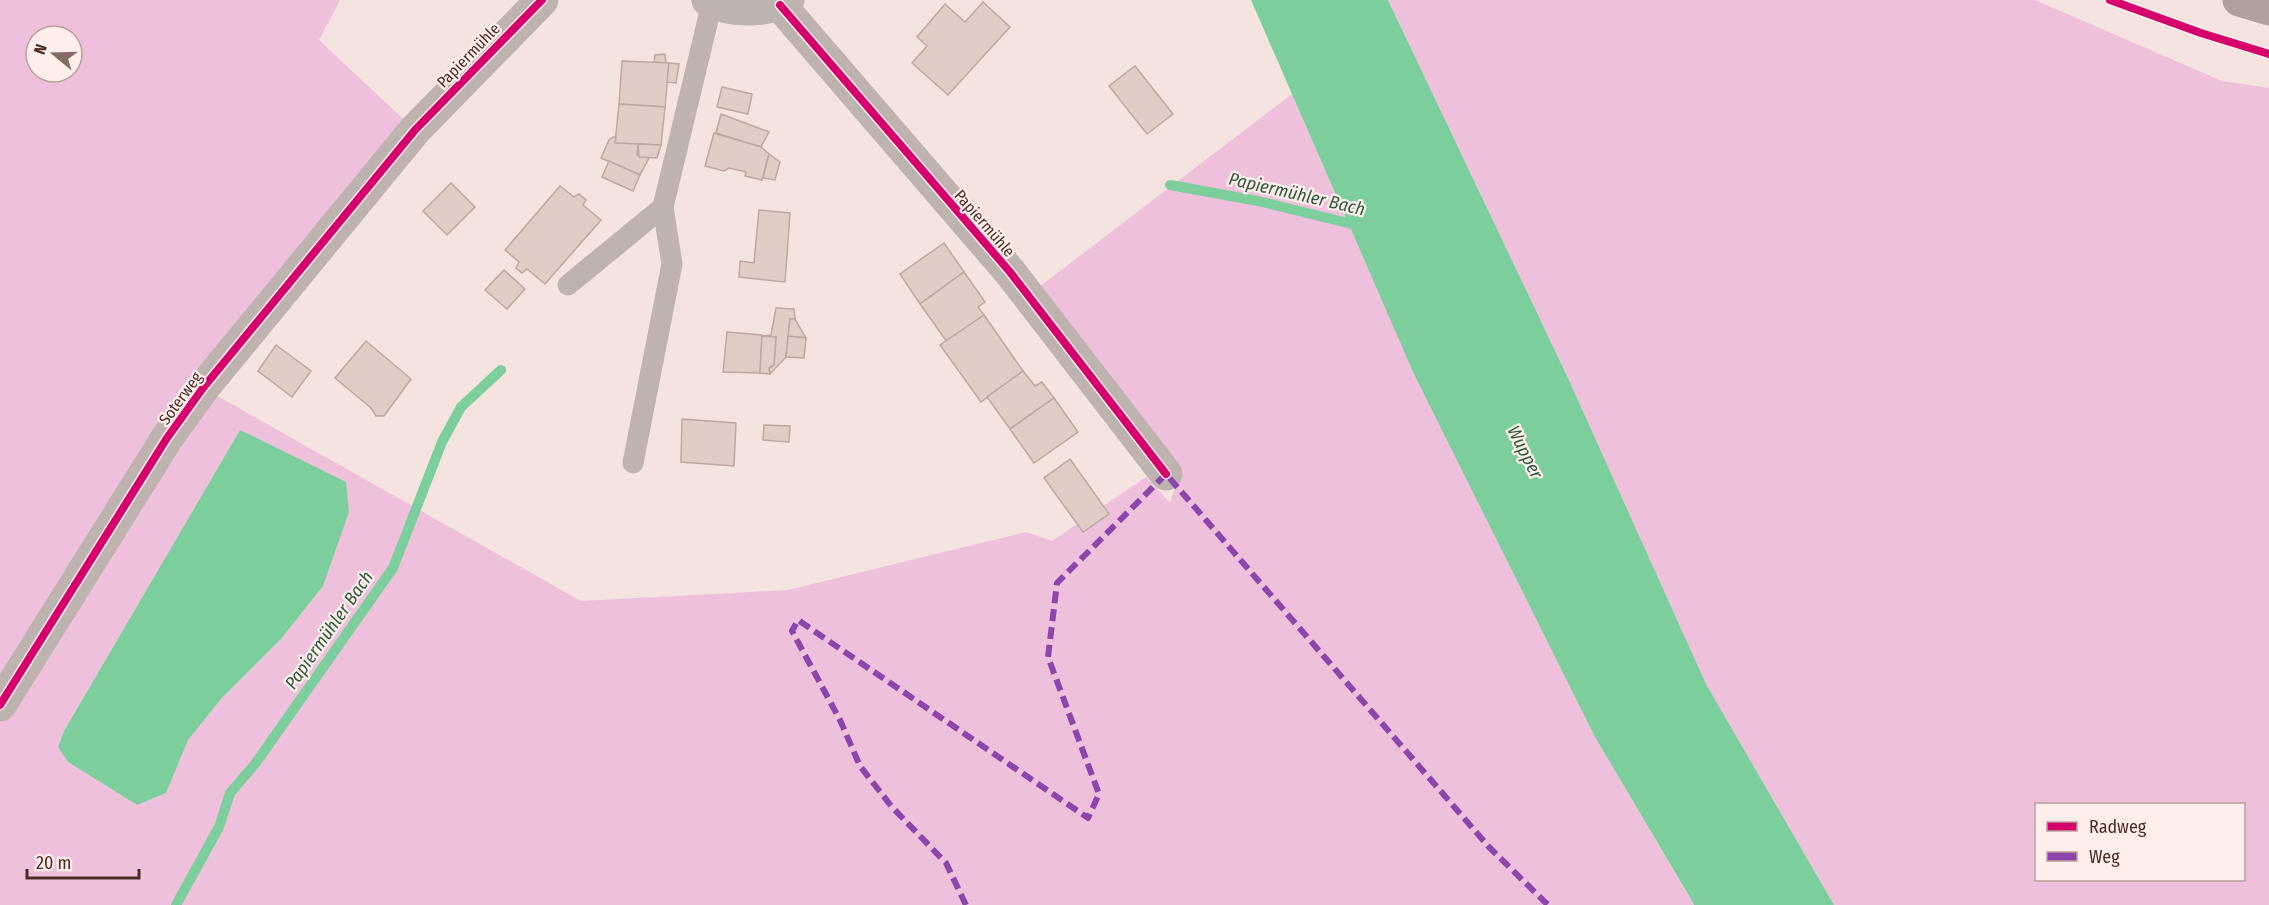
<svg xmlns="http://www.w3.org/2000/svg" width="2269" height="905" font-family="'Fira Sans Condensed',sans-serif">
<rect width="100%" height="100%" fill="#f4e3de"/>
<!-- green -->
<g fill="#eec0dc" fill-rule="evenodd">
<path d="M0,0H340L319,40L415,130L203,388L581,601L788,590L1026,532L1052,541L1146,477L1170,503L1180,473L1035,290L1292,94L1362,255L1595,737L1694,905H0ZM36,36H72V72H36ZM240,430L323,586L281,639L221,699L187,740L166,793L137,805L68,762L58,747L64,731Z"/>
<path d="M1388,0H2035L2222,81L2269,88V905H1834L1706,684L1568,378ZM2036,804H2244V880H2036Z"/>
</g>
<!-- water -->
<g fill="#7ccf9c">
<polygon points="1251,0 1388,0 1568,378 1706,684 1834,905 1694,905 1692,901 1595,737 1414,374"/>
<polygon points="240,430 346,482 349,512 323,586 281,639 221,699 188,740 166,793 137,805 68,762 58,747 64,731"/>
</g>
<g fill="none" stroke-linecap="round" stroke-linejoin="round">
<!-- stream -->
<g stroke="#7ccf9c" stroke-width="10">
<polyline points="1170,185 1258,201 1360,226"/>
<polyline points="176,905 219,827 230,793 255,764 393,568 442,442 461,407 501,370"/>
</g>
</g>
<!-- building -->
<g fill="#e2ccc6" stroke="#bda8a3" stroke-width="1.5">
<polygon points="983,2 1010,27 948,95 912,63 927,46 917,37 945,4 965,22"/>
<polygon points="665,54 666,63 654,62 655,55"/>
<polygon points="622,61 669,63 665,107 619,104"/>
<polygon points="669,63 679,64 676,83 667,82"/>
<polygon points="1135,66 1173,114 1147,134 1109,86"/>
<polygon points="722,87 752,94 748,114 717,107"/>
<polygon points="619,104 665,107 661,145 615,143"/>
<polygon points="721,114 769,132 761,147 716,133"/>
<polygon points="714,133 761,147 769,154 762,180 745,176 746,172 729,168 724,171 705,166"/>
<polygon points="613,137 616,137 615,143 638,144 637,155 649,158 640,175 601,158 609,140"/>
<polygon points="638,144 661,145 657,158 639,157"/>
<polygon points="769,154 780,162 775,180 763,178"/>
<polygon points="609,161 640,175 633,191 602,177"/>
<polygon points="451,183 475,207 447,235 423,211"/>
<polygon points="560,186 574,197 579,194 586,200 583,205 601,220 545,284 527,269 522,273 516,268 519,262 505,250"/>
<polygon points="759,210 790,213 785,282 739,277 740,261 754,263"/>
<polygon points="944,243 964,272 920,304 900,274"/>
<polygon points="504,270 525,289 507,309 485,290"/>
<polygon points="964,272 985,302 978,307 984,315 947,342 920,304"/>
<polygon points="776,308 794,309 795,319 790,319 786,357 770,374 769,368 774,365 776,337 762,336 771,335"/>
<polygon points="984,315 1023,371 981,402 940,345"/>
<polygon points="790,319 795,319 806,338 788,336"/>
<polygon points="727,332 762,335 760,373 723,372"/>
<polygon points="762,336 776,337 774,365 769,368 770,374 760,373"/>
<polygon points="788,336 806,338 804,358 786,357"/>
<polygon points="366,341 411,379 384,416 376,416 371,408 335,378"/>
<polygon points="276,345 311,371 292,397 258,371"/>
<polygon points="1023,371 1035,386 1042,382 1054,398 1010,429 987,397"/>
<polygon points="1054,398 1078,432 1034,463 1010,429"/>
<polygon points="682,419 736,423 734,466 681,462"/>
<polygon points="764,425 790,426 789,442 763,440"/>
<polygon points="1070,459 1109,514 1083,532 1044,478"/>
</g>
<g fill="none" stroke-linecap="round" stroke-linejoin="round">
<!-- service -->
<g stroke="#bfb3af" stroke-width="21">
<polyline points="568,285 663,207 712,3"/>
<polyline points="633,463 672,264 663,207"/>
</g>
<!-- minor -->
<g stroke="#bfb3af" stroke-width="33">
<path d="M708,0C730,12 766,12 788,0"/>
<polyline points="780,5 1010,272 1166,474"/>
<polyline points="0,705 167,438 203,388 415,130 542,0"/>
</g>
<!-- primary -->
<polyline stroke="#b1a19d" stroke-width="33" points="2239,0 2269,9"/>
<!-- quiet -->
<polyline stroke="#8e44ad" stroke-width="6" stroke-dasharray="12 6" stroke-linecap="butt" points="966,905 946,863 892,807 860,766 840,720 792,631 798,620 1088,818 1099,794 1048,657 1057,583 1166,474 1489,847 1548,905"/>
<!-- cycleway casing -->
<g stroke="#ffeeea" stroke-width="11">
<g id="cycleway">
<polyline points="2110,0 2201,33 2269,54"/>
<polyline points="780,5 1010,272 1166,474"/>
<polyline points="0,705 167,438 203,388 415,130 542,0"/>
</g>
</g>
<!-- cycleway -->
<use href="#cycleway" stroke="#d6006c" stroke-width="8"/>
</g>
<g text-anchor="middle" stroke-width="4.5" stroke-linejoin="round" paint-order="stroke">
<!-- street labels -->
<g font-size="16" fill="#4b2c25" stroke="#ffeeea">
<text transform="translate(468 55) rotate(-46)" y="6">Papiermühle</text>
<text transform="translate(985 223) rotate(49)" y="6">Papiermühle</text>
<text transform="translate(180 398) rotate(-54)" y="6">Soterweg</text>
</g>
<!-- water labels -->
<g font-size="18" font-style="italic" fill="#2a5b3e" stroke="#ffeeea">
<text transform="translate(1297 194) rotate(13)" y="6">Papiermühler Bach</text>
<text transform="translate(1525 452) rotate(63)" y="6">Wupper</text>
<text transform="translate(329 630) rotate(-55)" y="6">Papiermühler Bach</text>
</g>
</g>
<!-- legend -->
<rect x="2035" y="803" width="210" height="78" fill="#ffeeea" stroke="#b7a09b" stroke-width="1.5"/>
<rect x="2047" y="822" width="30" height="9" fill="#d6006c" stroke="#b7a09b" stroke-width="1.5"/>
<text x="2089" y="833" font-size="18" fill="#4b2c25">Radweg</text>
<rect x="2047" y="852" width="30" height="9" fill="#8e44ad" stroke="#b7a09b" stroke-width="1.5"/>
<text x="2089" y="863" font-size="18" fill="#4b2c25">Weg</text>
<!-- north arrow -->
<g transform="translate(54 54) rotate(289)"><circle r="28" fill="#ffeeea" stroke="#b7a09b" stroke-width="1.5"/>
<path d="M0-4.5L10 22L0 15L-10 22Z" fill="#866c66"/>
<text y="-9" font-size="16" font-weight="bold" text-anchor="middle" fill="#4b2c25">N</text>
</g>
<!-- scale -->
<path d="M27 869v9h112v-9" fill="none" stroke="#4b2c25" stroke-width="3"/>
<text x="36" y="869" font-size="18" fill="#4b2c25" stroke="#ffeeea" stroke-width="4.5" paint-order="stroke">20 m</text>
</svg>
